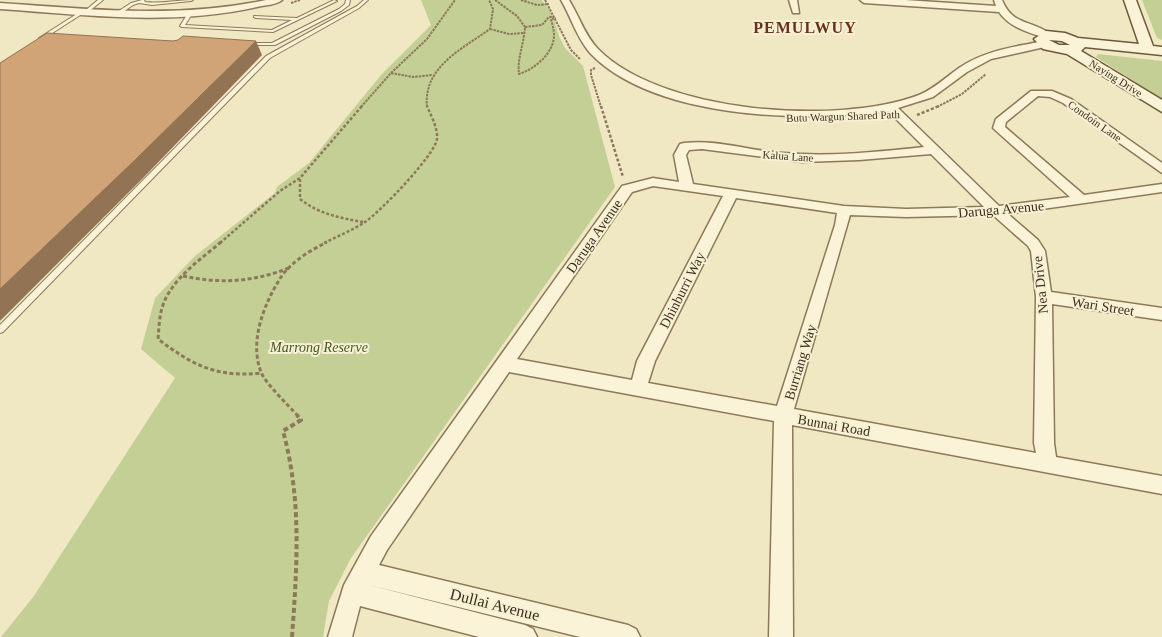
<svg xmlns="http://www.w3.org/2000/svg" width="1162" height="637" font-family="'Times New Roman',serif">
<rect width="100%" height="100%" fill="#f0e7c3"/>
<!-- green -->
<g fill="#c4cf96">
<polygon points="421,0 542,0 553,16 559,36 565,48 583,66 615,187 351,558 329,601 323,637 1,637 34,596 175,378 141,349 155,298 195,256 275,193 277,187 309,163 381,75 431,25"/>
<polygon points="1142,0 1162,0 1162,40 1157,38"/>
<polygon points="1098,54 1162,61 1162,99 1096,57"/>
</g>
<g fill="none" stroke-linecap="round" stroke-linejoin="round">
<!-- lane casing -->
<g stroke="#8c7959" stroke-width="2">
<g id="lane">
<polygon points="98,0 103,0 88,12 85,12 43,39 39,38 83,10 86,10"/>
<path d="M142,0H144L145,2C160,4 177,0 193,0L191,1L152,5L139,3L133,5L120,14L116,13L131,3Z"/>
<polygon points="334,0 337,1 273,32 182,27 180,26 188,13 190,13 192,14 185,25 272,30 292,20 256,18 254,17 254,16 297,18"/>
<polygon points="346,0 350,0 349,5 341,11 275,45 249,45 247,44 249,43 272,43 339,9 345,4"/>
<polygon points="364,0 368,0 359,8 270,58 3,332 0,333 0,325 266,56 357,6"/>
</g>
</g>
<!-- street casing -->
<g stroke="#8c7959" stroke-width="3">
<g id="street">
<path d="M266,0H282C276,5 265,5 257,7C173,26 85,15 0,9V3C89,9 178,19 266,0Z"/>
<path d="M561,0H569C579,16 585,36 598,49C661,113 837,126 919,95C934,89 946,77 959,68C978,55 1000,49 1023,45C1031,44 1041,40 1049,42V46L991,59L967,72L933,97L898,108L999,206L1070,197L993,128L996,119L1031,91H1052L1071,99L1162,163V173L1063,103L1050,97L1038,96L1006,122L1005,127L1084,195L1162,184V192L1008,214L1038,240L1045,251L1051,292L1162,308V320L1052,304L1054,443L1056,457L1162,476V494L792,425L793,637H769L774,421L509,372L387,550L379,565L628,625L636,629L640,637H580L369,585L525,625L533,629L537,637H479L360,606L352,637H328L344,585L371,536L622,186L653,178L679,182L674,155L680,144L684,143C717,139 750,151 783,153C830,157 877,152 924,147L888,111C804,123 653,119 590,53C577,38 571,17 561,0ZM702,149L802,162L859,160L931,154L984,207L906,209L844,206L693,184L686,155L689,150ZM653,186L723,196L637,361L632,380L517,359L632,192ZM736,198L837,213L835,225L777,406L648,383L655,361ZM850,215L906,217L993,215L1028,246L1031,251L1036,297L1034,443L1036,453L794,409Z"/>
<polygon points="789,0 797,0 799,13 793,13"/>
<path d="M860,0H905L996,6L994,0H1002C1013,27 1034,20 1051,35L1046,38C1029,33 1009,27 999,12L864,3Z"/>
</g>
</g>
<!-- secondary casing -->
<g stroke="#6e593c" stroke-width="3">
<path id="secondary" d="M1124,0H1136L1153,46L1162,47V55L1085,47L1081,51L1162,100V112L1067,54L1043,49L1034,39L1046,31L1065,33L1078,38L1139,44ZM1049,40L1062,41L1070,45H1059Z"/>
</g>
<!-- path-far3 -->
<g stroke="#8c7959" stroke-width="2" stroke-dasharray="2.5 1" stroke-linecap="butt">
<path d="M495,0L517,16L525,27C524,43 517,59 519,74C535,69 554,53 554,35C554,29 552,24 551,19L556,18"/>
<polyline points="521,0 537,5 549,4"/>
<polyline points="545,0 571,50 580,59"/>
<polyline points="291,3 300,0"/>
<polyline points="525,27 542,25 549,17 553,17"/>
<polyline points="490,29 509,34 524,33"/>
<polyline points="595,68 591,70 591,75 601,107"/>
<polyline points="391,73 427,39 455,0"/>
<polyline points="361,107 391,73 413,77 432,75"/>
<path d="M427,107C423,67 462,49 490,29L493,9L489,0"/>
<polyline points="937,107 962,94 986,74"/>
</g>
<!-- path-far2 -->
<g stroke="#8c7959" stroke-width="2.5" stroke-dasharray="3 2" stroke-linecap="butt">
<polyline points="601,106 623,177"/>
<polyline points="917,115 939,106"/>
<path d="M300,179V199C319,214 340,218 363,222"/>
<polyline points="220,243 280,191 300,178 362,106"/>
<path d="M324,243C338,236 353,230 365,222C380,212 435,155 437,139C438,128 431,116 427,106"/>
</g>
<!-- path-far1 -->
<g stroke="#8c7959" stroke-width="3" stroke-dasharray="4 2.5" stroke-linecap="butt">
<path d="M221,242C200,260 170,280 162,308C159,318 159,329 158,339C192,365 217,378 261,373"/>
<path d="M183,276C221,284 253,282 289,268"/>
<path d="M298,416C289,406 265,383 261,372C249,341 264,304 281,277C291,262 311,250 327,242"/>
</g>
<!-- path -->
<path stroke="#8c7959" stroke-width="4" stroke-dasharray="5 3" stroke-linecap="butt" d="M292,637C297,567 302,500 283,431L301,420L297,415"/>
<!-- lane -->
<use href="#lane" fill="#fbf3d7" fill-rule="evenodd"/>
<!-- street -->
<use href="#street" fill="#fbf3d7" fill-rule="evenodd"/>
<!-- secondary -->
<use href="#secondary" fill="#fbf3d7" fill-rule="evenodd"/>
</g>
<!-- shaded-wall -->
<polygon fill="#927353" points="256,41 262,55 144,177 0,321 0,289"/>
<!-- building -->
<polygon fill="#d1a477" stroke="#927353" points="47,33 173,41 178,40 183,36 256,41 134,161 0,289 0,63"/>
<g text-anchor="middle" stroke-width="4" stroke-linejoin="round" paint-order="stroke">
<!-- far-street labels -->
<g font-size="11" fill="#3b2f1e" stroke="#f7f0d3">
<text transform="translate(1116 78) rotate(32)" y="4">Naying Drive</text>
<text transform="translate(843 116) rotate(-2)" y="4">Butu Wargun Shared Path</text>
<text transform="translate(1095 121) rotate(35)" y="4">Condoin Lane</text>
<text transform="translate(788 156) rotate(4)" y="4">Kalua Lane</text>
</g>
<!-- street labels -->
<g font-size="14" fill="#3b2f1e" stroke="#f7f0d3">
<text transform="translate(1001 209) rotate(-5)" y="5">Daruga Avenue</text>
<text transform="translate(594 236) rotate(-55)" y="5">Daruga Avenue</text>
<text transform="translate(1040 285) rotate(-96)" y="5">Nea Drive</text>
<text transform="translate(682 290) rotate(-63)" y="5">Dhinburri Way</text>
<text transform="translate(1103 306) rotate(9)" y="5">Wari Street</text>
<text transform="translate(800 362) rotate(-73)" y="5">Burriang Way</text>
<text transform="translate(834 425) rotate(10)" y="5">Bunnai Road</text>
</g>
<!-- park labels -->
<g font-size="14" font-style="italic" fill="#465923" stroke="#f7f0d3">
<text x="319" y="352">Marrong Reserve</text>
</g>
<!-- far-district labels -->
<g font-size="16" font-weight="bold" letter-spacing="1" fill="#6a321b" stroke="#f7f0d3">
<text x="805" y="33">PEMULWUY</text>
</g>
<!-- near-street labels -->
<g font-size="16" fill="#3b2f1e" stroke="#f7f0d3">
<text transform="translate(495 604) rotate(14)" y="6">Dullai Avenue</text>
</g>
</g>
</svg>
